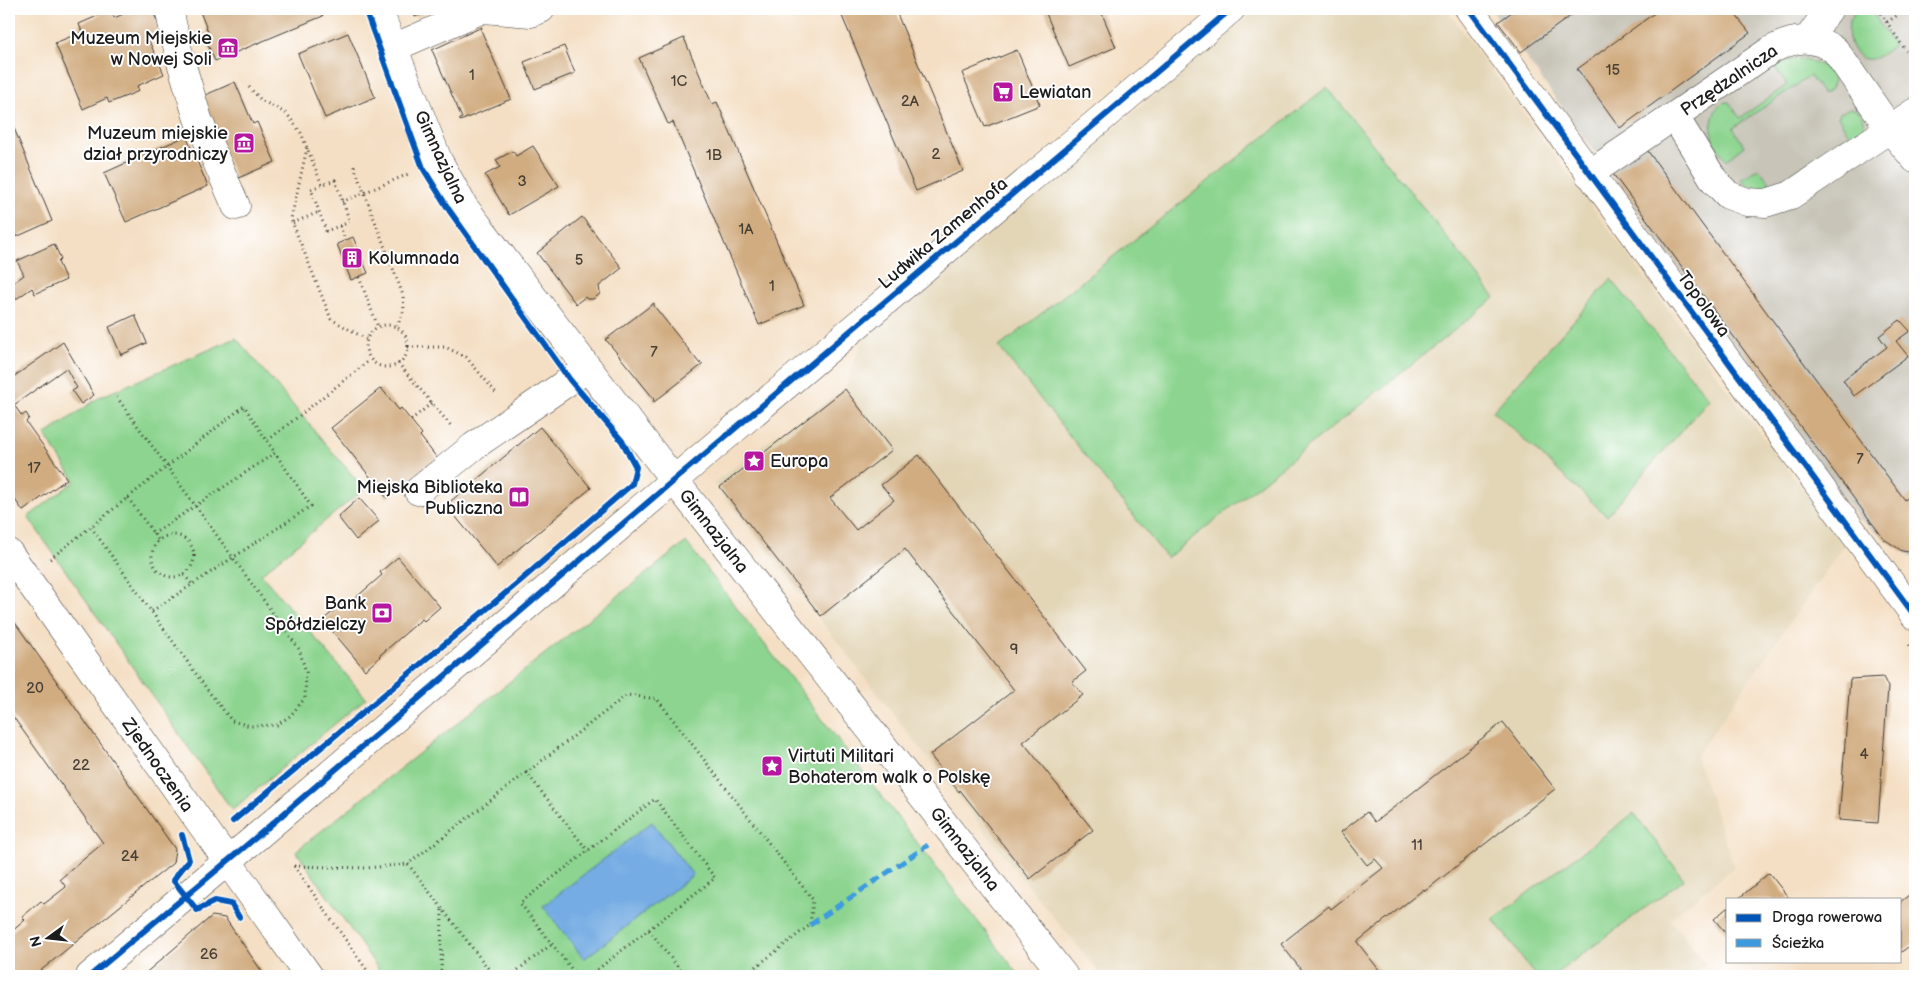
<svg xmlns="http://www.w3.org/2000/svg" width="1924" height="985" font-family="'Balsamiq Sans',sans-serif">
<rect width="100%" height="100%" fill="#fff"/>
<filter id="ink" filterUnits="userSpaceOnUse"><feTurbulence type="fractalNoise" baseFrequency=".02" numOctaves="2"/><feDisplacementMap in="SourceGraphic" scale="10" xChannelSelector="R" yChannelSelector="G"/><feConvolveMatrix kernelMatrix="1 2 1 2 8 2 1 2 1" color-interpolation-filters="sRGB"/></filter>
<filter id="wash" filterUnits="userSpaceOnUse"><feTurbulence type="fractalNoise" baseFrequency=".0096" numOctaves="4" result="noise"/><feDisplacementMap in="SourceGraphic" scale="20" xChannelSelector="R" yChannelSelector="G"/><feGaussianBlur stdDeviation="1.12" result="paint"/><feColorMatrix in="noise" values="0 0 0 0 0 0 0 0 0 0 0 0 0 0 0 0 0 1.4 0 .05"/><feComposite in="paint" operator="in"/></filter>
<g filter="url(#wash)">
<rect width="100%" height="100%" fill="#f4dfc4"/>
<!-- built -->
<polygon fill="#e3d6b7" points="1256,9 1446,9 1736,401 1845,544 1696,756 1734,867 1670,919 1706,964 1691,976 1102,976 1020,876 713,483 776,435 845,389 856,356 866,337"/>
<!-- industrial -->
<polygon fill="#c8c4b8" points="1491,9 1915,9 1915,560 1859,519"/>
<!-- green -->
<g fill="#8cd48f" stroke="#547856">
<path d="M1859,9H1870L1894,45C1888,50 1879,58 1871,59C1851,63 1838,24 1859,9Z"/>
<path d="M1800,59C1814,62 1830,65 1834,80L1831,89L1826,93H1822L1810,76L1733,128L1744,146L1726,160C1722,154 1716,148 1713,141C1709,129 1713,100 1729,102L1740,118L1787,85L1776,69L1777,65L1785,61Z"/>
<polygon points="1327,87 1495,298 1167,558 999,347"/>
<path d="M1850,108C1862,110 1868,120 1861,130L1777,186C1764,190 1751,190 1741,179L1759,168L1772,186L1849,135L1838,117L1840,113Z"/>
<polygon points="1611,279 1709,399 1607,516 1493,411"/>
<polygon points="236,338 364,489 261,574 366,698 232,810 28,517 75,481 45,435 100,397"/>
<polygon points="686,542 1019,975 1018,976 383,976 296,851"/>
<polygon points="1634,813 1684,879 1553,976 1536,976 1493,919"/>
</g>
<!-- water -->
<polygon fill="#74ace3" stroke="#486480" points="652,822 693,875 584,959 543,906"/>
<g id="blocks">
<!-- building -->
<g fill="#d0ac80">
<polygon points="135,9 138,13 152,9 163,35 149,41 164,74 137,86 139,91 109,103 107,98 83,109 55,43 82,32 79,24 111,10 114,18"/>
<polygon points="199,9 319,9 323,16 215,61 203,34 208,32"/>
<polygon points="412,9 434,9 415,17"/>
<polygon points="839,9 895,9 963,171 916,191"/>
<polygon points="1044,9 1100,9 1116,47 1069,67"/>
<polygon points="1516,9 1580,9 1521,52 1498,22"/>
<polygon points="1660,9 1731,9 1750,33 1620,128 1578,70 1576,70"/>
<polygon points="482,27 481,30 511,99 460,121 460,119 462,118 432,50"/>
<polygon points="348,33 375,97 325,118 298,54"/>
<polygon points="684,38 712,104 717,102 804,305 759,325 673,122 668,124 639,58"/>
<polygon points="564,46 575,73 535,89 524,62"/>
<polygon points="1017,50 1040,105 985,127 962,73"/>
<polygon points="235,82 253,124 257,122 275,162 236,179 201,97"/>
<polygon points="9,116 52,221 16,237 9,219"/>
<polygon points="186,136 208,186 126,222 104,173"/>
<polygon points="533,146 559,186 509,215 485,175 500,167 496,160 513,151 516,156"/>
<polygon points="1647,150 1905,500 1915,491 1915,553 1902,551 1884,539 1613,174"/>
<polygon points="582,217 622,268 599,286 600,294 593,299 587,299 585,297 576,304 537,253"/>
<polygon points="353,237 368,273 351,280 337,244"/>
<polygon points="54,244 61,259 58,262 66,280 35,294 32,288 9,304 9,286 24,275 17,261"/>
<polygon points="654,303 654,306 700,364 701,362 703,364 654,402 653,400 654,399 608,342 605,340"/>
<polygon points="135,315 147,343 121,355 109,327"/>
<polygon points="1900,320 1910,331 1896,341 1908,356 1854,396 1843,380 1887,347 1879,336"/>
<polygon points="63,342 94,395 81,404 72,391 77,388 66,368 14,405 22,416 26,413 29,418 26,422 67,479 23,511 9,491 9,380"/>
<polygon points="381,388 399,410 401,408 422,434 420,436 437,458 387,498 331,428"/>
<polygon points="845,389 892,450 830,498 856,530 894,500 881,485 919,455 1086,671 1072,682 1083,695 1023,742 1093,830 1030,879 960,790 959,792 930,755 1014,690 905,549 821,616 720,487"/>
<polygon points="540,427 591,488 497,567 446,505"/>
<polygon points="359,498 379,521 356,540 338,517"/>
<polygon points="398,557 440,607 424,621 422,619 379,656 380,657 365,670 323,620 342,604 345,607 382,575 380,572"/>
<polygon points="9,614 175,849 173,863 34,976 9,976 9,934 25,920 22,917 41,901 44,904 66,887 60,879 103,843 9,711"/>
<polygon points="1883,677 1888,687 1878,823 1839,820 1850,679"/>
<polygon points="1503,722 1555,789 1425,891 1424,889 1357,942 1384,976 1306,976 1281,944 1329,906 1331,909 1383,868 1375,859 1367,865 1341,832 1367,812 1375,822"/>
<polygon points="1769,873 1788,897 1786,899 1738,899"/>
<polygon points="1913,892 1915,895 1915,942 1900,953 1900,902"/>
<polygon points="1728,907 1728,936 1714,919"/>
<polygon points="212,916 225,918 265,976 142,976"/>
</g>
</g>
</g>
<g filter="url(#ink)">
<use href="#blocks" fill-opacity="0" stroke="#3c3935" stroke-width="1"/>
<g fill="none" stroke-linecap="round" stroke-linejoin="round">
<!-- minor casing -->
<g stroke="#3c3935" stroke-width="29">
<g id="minor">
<polyline points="169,9 180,59 198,119 236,206"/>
<polyline points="378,9 438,160 464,207 674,480 1064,976"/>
<polyline points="1469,9 1915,616"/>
<polyline points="1808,39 1829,9"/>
<polyline points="393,48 483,9 531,13 541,9"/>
<polyline points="1675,117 1714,180 1728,195 1747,202 1766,203 1791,195 1915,112"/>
<path d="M1589,174L1771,50C1794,38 1812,35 1835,50L1890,129L1915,159"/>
<polyline points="418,491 474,446 588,368"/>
<polyline points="9,553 309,976"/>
<polyline points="90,976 260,834 674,480 1231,9"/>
</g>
</g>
<!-- path -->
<g stroke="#3c3935" stroke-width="3" stroke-dasharray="1 4" stroke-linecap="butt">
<polyline points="1878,9 1906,51"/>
<polyline points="1887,22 1907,9"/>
<polyline points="249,87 261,100 287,114 301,133 322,185"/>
<polyline points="307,148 291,219 331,319 366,339"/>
<polyline points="354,166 403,295 404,310 397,326"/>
<polygon points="335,180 350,222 326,231 311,189"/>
<polyline points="342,202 411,173"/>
<polyline points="293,223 319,212"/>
<polyline points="340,226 345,240"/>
<polyline points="359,277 378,327"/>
<circle cx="387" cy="346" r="21"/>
<polyline points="408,347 445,347 466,357 497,394"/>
<polyline points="398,363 452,427"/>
<polyline points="411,420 432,403"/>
<polyline points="128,498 159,541"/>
<polyline points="91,527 209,692 232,721 250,726 277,725 290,716 305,698 306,672 299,649 116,396"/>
<polyline points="153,534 275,453 267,441"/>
<circle cx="173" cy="556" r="21"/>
<polyline points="50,559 244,406 267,441 370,360"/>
<polyline points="184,575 192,584"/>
<polyline points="152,611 311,506 275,453"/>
<polyline points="1909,645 1915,653"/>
<polyline points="526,772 588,851"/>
<polyline points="294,866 371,976"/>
<polyline points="294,866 366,868 408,864"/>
<polyline points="649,930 685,976"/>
<polyline points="441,976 442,909"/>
<polyline points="494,976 408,864 627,695 657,699 813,900 810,925 744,976"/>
<polyline points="510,976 552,944"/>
<polyline points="577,976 520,903 655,799 715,878 589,976"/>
<polyline points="952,976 958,972"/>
</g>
<!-- minor -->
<use href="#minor" stroke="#fff" stroke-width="28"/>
<!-- quiet -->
<polyline stroke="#3c9bdf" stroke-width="5" stroke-dasharray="10 5" stroke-linecap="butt" points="810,925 928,845"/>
<!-- cycleway casing -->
<g stroke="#fff" stroke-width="9">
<g id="cycleway">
<polyline points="1469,9 1915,616"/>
<polyline points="233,821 520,581 632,484 636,467 622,441 570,380 449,210 423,168 365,9"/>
<polyline points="182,835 189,860 173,880 197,910 215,901 231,904 239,917"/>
<polyline points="90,976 260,834 674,480 1231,9"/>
</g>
</g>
<!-- cycleway -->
<use href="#cycleway" stroke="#0057b8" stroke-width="6"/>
</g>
</g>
<!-- icons -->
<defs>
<g id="museum-square" transform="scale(1.125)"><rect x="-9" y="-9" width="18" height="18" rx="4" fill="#b5179e" stroke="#fff"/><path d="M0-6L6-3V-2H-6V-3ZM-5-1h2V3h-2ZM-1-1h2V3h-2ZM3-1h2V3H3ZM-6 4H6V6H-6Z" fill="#fff"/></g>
<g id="supermarket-square" transform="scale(1.125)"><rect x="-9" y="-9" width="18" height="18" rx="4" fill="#b5179e" stroke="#fff"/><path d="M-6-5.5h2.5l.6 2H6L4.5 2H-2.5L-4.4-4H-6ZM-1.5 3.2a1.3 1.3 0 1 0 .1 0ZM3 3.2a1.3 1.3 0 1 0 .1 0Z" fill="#fff"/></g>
<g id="building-square" transform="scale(1.125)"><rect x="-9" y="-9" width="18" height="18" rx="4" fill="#b5179e" stroke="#fff"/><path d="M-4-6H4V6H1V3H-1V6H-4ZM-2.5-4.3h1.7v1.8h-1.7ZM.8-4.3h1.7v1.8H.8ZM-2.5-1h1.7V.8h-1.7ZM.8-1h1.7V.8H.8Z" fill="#fff"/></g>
<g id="sight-square" transform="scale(1.125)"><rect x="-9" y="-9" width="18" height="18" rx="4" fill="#b5179e" stroke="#fff"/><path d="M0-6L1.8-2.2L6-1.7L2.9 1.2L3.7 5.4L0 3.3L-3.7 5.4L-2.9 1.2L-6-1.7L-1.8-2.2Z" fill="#fff"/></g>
<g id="library-square" transform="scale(1.125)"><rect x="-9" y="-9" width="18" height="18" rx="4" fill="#b5179e" stroke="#fff"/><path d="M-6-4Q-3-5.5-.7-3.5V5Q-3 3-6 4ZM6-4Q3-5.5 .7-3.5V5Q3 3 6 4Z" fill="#fff"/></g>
<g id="bank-square" transform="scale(1.125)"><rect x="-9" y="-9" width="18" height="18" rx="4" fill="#b5179e" stroke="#fff"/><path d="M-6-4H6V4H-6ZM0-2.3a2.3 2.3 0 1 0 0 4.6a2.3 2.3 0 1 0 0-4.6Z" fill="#fff"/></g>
</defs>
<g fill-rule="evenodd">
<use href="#museum-square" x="228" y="48"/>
<use href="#supermarket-square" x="1003" y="92"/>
<use href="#museum-square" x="244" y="143"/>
<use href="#building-square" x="352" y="258"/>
<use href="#sight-square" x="754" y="461"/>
<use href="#library-square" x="519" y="497"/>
<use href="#bank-square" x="382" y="613"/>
<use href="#sight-square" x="772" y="766"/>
</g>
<g text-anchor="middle" stroke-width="4" stroke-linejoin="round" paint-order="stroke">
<!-- number labels -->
<g font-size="15" fill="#494035">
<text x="1613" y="75">15</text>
<text x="472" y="80">1</text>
<text x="679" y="86">1C</text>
<text x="910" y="106">2A</text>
<text x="936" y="159">2</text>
<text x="714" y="160">1B</text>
<text x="522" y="186">3</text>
<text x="746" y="234">1A</text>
<text x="579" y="265">5</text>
<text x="772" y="291">1</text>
<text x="654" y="357">7</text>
<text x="1860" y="464">7</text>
<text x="34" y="473">17</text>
<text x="1014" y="654">9</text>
<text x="35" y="693">20</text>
<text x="1864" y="759">4</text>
<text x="81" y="770">22</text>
<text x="1417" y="850">11</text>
<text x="130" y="861">24</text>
<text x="209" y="959">26</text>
</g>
<!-- poi labels -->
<g font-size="18" fill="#1c1c1c" stroke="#fff" text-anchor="end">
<text x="212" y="44">Muzeum Miejskie<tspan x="212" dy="21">w Nowej Soli</tspan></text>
<text x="1019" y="98" text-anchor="start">Lewiatan</text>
<text x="228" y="139">Muzeum miejskie<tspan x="228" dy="21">dział przyrodniczy</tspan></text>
<text x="368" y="264" text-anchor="start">Kolumnada</text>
<text x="770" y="467" text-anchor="start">Europa</text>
<text x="503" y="493">Miejska Biblioteka<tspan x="503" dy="21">Publiczna</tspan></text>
<text x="366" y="609">Bank<tspan x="366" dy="21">Spółdzielczy</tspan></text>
<text x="788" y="762" text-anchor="start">Virtuti Militari<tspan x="788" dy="21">Bohaterom walk o Polskę</tspan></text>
</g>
<!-- street labels -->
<g font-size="18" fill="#1c1c1c" stroke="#fff">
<text transform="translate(1729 80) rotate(-34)" y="6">Przędzalnicza</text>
<text transform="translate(441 157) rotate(65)" y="6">Gimnazjalna</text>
<text transform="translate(943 233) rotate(-40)" y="6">Ludwika Zamenhofa</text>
<text transform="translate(1704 304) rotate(54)" y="6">Topolowa</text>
<text transform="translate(714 531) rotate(52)" y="6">Gimnazjalna</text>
<text transform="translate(158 765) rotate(55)" y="6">Zjednoczenia</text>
<text transform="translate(965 849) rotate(52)" y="6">Gimnazjalna</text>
</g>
</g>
<!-- margin -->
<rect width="1924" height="985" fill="none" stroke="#fff" stroke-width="30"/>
<!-- legend -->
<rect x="1726" y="898" width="175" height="65" fill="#ffffff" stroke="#a4a4a4"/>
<rect x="1736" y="914" width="25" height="8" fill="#0057b8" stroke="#a4a4a4"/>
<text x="1772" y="922" font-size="15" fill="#1c1c1c">Droga rowerowa</text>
<rect x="1736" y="939" width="25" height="8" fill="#3c9bdf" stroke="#a4a4a4"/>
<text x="1772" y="948" font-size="15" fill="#1c1c1c">Ścieżka</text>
<!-- north arrow -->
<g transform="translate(48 938) rotate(255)" stroke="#ffffff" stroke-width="4" paint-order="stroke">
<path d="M0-4L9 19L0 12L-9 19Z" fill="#1c1c1c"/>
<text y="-8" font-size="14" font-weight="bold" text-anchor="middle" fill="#1c1c1c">N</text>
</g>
</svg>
